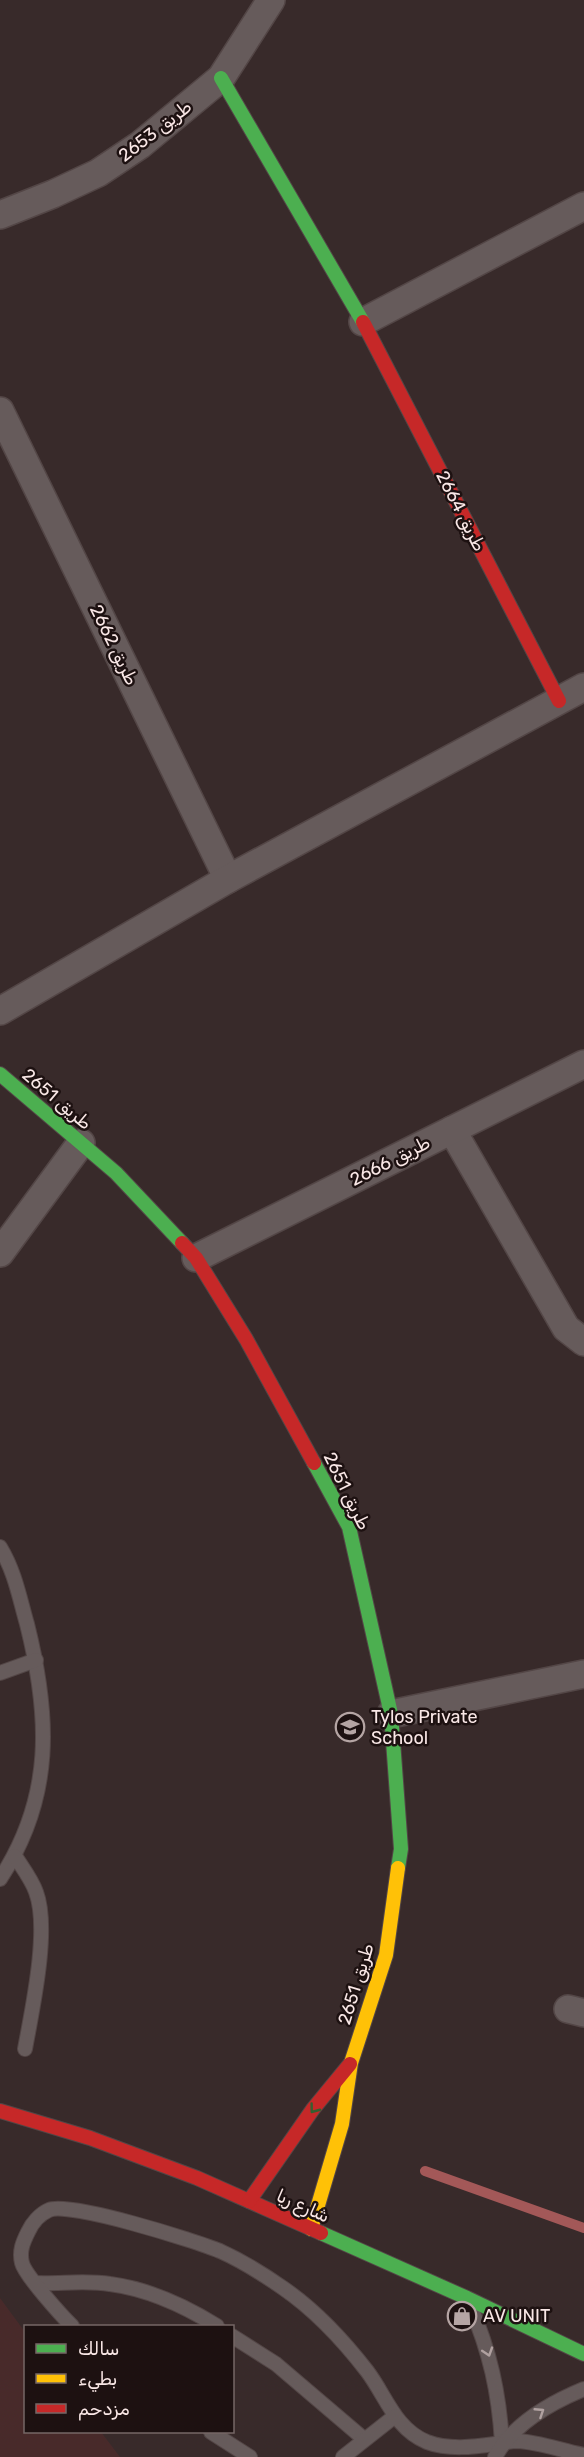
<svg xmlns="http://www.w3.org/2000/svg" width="584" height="2457" font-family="Rubik,'Noto Sans Arabic',sans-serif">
<rect width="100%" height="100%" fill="#382a2a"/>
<!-- built -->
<polygon fill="#482a2a" points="0,2298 25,2332 26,2432 101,2432 120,2457 0,2457"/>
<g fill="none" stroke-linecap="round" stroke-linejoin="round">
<!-- stream -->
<polyline stroke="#a35858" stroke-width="10" points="425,2171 584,2228"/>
<!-- lane casing -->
<g stroke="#534646" stroke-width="16">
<g id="lane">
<path d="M0,1547C15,1572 19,1596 27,1624C50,1716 54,1797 0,1879"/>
<polyline points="0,1673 36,1660"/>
<path d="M15,1856C22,1867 32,1880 36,1892C50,1929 32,2010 25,2049"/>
<path d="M36,2283C60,2284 86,2280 110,2284C148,2289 185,2306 217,2326"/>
<path d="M470,2305C490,2352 499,2392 502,2443"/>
<path d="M72,2326C61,2315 25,2275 22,2263C19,2251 23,2242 28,2232C32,2223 40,2214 49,2210C69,2201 196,2241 220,2251C242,2261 263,2274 283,2288C315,2310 343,2340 367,2371C386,2396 395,2429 427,2442C448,2450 474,2447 495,2444C502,2443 510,2441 517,2441C540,2442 562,2451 584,2455"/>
<polyline points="232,2336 276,2364 364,2439"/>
<polyline points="211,2432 250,2457"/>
<polyline points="343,2457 395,2416"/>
<path d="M495,2457C513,2424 550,2403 584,2389"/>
</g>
</g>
<!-- street casing -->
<g stroke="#534646" stroke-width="30">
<g id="street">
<polyline points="0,215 53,194 98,173 140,145 221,78 271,0"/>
<polyline points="363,322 584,206"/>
<polyline points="0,411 228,879"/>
<polyline points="0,1011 228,879 584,687"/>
<polyline points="452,1130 566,1328 584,1342"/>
<polyline points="0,1253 81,1143"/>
<polyline points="196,1258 584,1064"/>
<polyline points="391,1714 584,1674"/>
<polyline points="568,2009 584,2013"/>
</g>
</g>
<!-- fast casing -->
<g stroke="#534646" stroke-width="16">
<g id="fast">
<polyline points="221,78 363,322"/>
<polyline points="0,1074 116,1173 182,1243"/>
<polyline points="314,1463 349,1527 391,1714 401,1849 398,1868"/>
<polyline points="321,2233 467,2298 584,2354"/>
</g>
</g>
<!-- slow casing -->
<g stroke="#534646" stroke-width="16">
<polyline id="slow" points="311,2229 342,2124 351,2063 386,1955 398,1868"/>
</g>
<!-- jam casing -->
<g stroke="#534646" stroke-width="16">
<g id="jam">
<polyline points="363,322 559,701"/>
<polyline points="182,1243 196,1258 246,1339 314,1463"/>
<polyline points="0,2111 90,2138 197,2178 321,2233"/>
<polyline points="249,2201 313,2109 350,2064"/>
</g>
</g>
<!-- lane -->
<use href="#lane" stroke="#665b5b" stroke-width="14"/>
<!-- street -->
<use href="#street" stroke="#665b5b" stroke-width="27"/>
<!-- fast -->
<use href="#fast" stroke="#4caf50" stroke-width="14"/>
<!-- slow -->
<use href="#slow" stroke="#ffc107" stroke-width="14"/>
<!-- jam -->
<use href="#jam" stroke="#c62828" stroke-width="14"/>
</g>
<!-- one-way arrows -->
<defs><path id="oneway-chevron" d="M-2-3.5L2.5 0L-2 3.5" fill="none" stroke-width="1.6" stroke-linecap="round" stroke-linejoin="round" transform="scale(1.5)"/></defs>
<use stroke="#346030" href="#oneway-chevron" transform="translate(314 2109) rotate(127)"/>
<g stroke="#b0a1a0">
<use href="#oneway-chevron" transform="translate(488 2352) rotate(72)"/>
<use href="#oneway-chevron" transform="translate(540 2412) rotate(-33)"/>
</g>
<!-- icons -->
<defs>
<g id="school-ring" transform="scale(1.5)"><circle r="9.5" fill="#1d1111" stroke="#b5a5a4" stroke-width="1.5"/><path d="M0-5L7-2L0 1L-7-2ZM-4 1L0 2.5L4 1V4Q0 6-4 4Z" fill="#b5a5a4"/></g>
<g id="shop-ring" transform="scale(1.5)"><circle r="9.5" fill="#1d1111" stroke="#b5a5a4" stroke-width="1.5"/><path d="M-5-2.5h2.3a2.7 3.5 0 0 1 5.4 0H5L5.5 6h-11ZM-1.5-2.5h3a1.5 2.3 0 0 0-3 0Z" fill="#b5a5a4"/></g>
</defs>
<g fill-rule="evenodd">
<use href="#school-ring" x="350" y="1727"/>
<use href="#shop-ring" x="462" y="2316"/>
</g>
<g text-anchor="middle" stroke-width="5" stroke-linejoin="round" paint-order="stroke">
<!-- street labels -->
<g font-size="18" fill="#f9e7e6" stroke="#1d1111">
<text transform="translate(155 131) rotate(-38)" y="6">طريق 2653</text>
<text transform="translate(461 511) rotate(63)" y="6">طريق 2664</text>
<text transform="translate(114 645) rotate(64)" y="6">طريق 2662</text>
<text transform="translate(57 1099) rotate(40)" y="6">طريق 2651</text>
<text transform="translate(390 1161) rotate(-27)" y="6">طريق 2666</text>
<text transform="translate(347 1491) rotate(64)" y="6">طريق 2651</text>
<text transform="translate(356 1984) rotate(-73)" y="6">طريق 2651</text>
<text transform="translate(303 2206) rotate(24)" y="6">شارع ريا</text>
</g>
<!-- poi labels -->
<g font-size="18" fill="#f9e7e6" stroke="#1d1111" text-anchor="start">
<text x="371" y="1723">Tylos Private<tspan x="371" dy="21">School</tspan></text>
<text x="483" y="2322">AV UNIT</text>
</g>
</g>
<!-- legend -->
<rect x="24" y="2325" width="210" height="108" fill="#1d1111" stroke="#756766" stroke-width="1.5"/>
<rect x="36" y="2344" width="30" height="9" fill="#4caf50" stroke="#756766" stroke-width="1.5"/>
<text x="78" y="2355" font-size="18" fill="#f9e7e6">سالك</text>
<rect x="36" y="2374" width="30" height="9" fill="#ffc107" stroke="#756766" stroke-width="1.5"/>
<text x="78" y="2385" font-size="18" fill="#f9e7e6">بطيء</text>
<rect x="36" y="2404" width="30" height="9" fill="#c62828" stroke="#756766" stroke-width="1.5"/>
<text x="78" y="2415" font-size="18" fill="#f9e7e6">مزدحم</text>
</svg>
